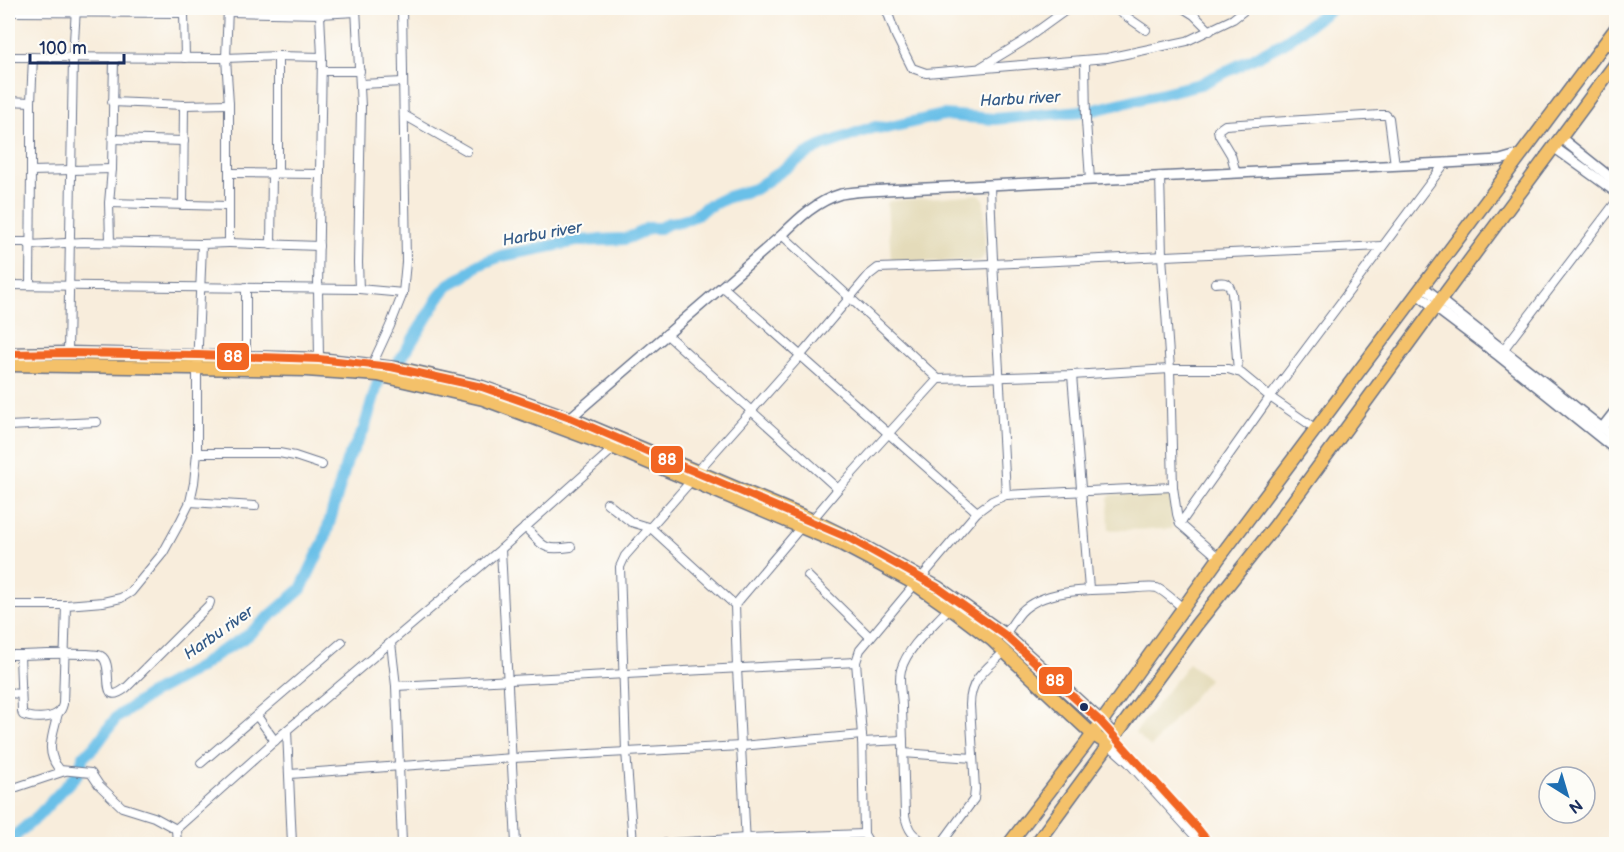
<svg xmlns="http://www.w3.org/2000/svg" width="1624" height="852" font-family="'Balsamiq Sans',sans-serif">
<rect width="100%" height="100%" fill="#fdfcf7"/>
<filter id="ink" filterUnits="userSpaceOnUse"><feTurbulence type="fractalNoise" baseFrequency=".0167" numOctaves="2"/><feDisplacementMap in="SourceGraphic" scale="12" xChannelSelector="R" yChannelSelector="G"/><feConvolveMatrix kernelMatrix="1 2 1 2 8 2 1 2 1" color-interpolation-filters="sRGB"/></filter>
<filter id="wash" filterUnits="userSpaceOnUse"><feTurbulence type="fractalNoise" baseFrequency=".008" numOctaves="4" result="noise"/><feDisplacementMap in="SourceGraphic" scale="24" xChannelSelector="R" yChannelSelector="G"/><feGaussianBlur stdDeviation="1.35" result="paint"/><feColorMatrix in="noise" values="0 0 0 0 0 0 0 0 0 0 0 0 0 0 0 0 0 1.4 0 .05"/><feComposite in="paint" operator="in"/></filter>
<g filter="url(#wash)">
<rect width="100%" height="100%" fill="#f8eddc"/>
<!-- built -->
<g fill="#e4dbba">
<polygon points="979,194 984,199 985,254 982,259 979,261 894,262 891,259 887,204 889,201"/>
<polygon points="1114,494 1163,494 1169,495 1171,500 1172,529 1109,530 1108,499 1110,496"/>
<polygon points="1189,663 1209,679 1151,747 1135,733"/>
</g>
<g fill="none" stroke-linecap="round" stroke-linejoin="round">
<!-- river -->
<polyline stroke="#6bc0e8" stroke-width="12" points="8,842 38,816 77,774 84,756 96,745 116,718 149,695 200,667 215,655 247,636 301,589 324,541 347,461 364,429 378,382 399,362 439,297 450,284 465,276 478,265 501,256 576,241 624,239 636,235 648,228 660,228 669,223 680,222 696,215 705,208 728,197 755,189 806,154 824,145 874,127 886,128 943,115 994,119 1094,110 1200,84 1240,65 1283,43 1332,8"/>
</g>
</g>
<g filter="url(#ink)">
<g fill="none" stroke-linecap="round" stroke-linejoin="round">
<!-- minor casing -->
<g stroke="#68728a" stroke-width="10">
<g id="minor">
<polyline points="356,8 361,107 358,263 359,289"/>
<polyline points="886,8 896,36 912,68 926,73 1107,58 1187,41 1233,19 1247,8"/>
<polyline points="1114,8 1146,30"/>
<polyline points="1183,8 1194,15 1210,31"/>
<polyline points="8,12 184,13 185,58"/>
<polyline points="228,12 320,14 322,57"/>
<polyline points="320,14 356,12"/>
<polyline points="278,56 278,173"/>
<polyline points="8,57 226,58 278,56 322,57 318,288 319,359"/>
<polyline points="33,57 31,102 31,171 112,169"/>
<polyline points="1085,60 1086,121 1090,180"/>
<polyline points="981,67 1022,42 1069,8"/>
<polyline points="322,71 360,71"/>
<polyline points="361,84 403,82"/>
<polyline points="8,101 31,102"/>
<polyline points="112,102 184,105 229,104"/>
<polyline points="404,115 467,151"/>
<polyline points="113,139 184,141"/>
<polyline points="230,173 320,174"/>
<polyline points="1236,173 1231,155 1219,135 1218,130 1225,125 1380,115 1386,115 1389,118 1395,165"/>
<polyline points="1160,176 1162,256 1170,369 1173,487 1177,514 1180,524 1219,558"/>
<path d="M990,185C993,289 1001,392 1006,495"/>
<polyline points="109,203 228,206"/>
<polyline points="183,205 184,105"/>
<polyline points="782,235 938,379"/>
<polyline points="8,242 26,242 30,245 83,242 202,244"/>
<polyline points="110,242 109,203 112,169 114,58"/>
<polyline points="229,243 319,246"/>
<polyline points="271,245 272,173"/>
<path d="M1215,283C1227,282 1228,281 1232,293L1238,372"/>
<polyline points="8,285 359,289 403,293"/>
<polyline points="30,285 31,171"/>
<polyline points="722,286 977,512"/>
<polyline points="666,334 838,489"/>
<polyline points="1503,350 1616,202"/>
<polyline points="68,353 73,58 76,8"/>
<polyline points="246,357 246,287"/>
<polyline points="371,367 390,326 403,293 406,262 402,8"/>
<polyline points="1072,375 1089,589"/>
<polyline points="8,426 97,422"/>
<polyline points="197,453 279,453 295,456 322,465"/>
<polyline points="697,472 801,355 869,275 878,268 992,264 1382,246"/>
<polyline points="190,502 255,506"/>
<polyline points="607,503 631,522 651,528 735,605"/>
<polyline points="812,520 838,489 938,379 1072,375 1170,369 1228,369 1241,373 1270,397 1445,163"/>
<polyline points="1180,524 1270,397 1316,429"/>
<path d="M525,527C545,547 542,551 571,547"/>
<polyline points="501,549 516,844"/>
<polyline points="808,576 870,637"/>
<polyline points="922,577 977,512 992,501 1006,495 1173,487"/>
<polyline points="8,605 66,605 103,602 121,598 131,592 163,553 180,522 190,502 194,483 197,453 197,369 202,244 229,243 229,104 226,58 228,8"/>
<path d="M1005,635C1010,627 1015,619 1021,612C1044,588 1094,590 1124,589C1132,589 1150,586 1157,588C1166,592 1175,602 1183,608"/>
<polyline points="391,643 396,686 402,844"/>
<path d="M8,655H20L22,711L23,715C32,719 50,719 58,713C61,711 62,708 63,704L66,605"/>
<path d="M20,655C43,654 65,653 87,654C92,655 98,654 101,656C116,664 97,710 126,688L209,605L210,602"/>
<polyline points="396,686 856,662"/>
<polyline points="8,693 21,694"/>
<path d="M58,713C53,735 44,752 60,770L91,773L99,785L122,807L154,817L176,829"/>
<polyline points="257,716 275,741"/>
<polyline points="287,730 292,844"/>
<polyline points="1114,737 1198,829 1210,844"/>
<polyline points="862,742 903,740"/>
<polyline points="1109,745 1128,762 1202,844"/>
<polyline points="903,753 973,758"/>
<polyline points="201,763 342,642"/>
<polyline points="290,774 513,758 741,746 862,735"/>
<polyline points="8,790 65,771"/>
<polyline points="177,844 176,829 287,730 501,549 614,448"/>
<polyline points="633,844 626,751 620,567 625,556 691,481"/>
<polyline points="657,844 746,838 864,834"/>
<polyline points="746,844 737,668 735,605 801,527"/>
<polyline points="870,844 864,834 862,735 856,662 860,650 915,584"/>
<path d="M927,844C913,835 908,832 905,815C904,779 903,743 902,707C902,696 898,682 901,670C908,646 933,626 949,608"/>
<path d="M941,844L974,799L975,789L970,705C970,678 987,669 1005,651"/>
</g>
</g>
<!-- tertiary casing -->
<g stroke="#68728a" stroke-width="12">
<g id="tertiary">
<polyline points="1561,138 1616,182"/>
<polyline points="1555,148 1616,192"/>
<polyline points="1422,286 1616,439"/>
<polyline points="1417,294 1499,356 1616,450"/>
<path d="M567,422L570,418L782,235C799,218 817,201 841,194C855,191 871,191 885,190L1445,163L1500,160L1521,154"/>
<polyline points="1602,428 1616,410"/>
</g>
</g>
<!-- primary casing -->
<g stroke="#68728a" stroke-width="15">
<g id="primary">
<polyline points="1607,41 1616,49"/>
<polyline points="8,354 68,353 319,359 403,369 482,387 570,418 812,520 849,538 937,587 1005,635 1101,722 1114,737"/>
<polyline points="8,365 306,370 378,375 483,399 614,448 841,544 877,563 915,584 955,612 992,640 1092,734 1109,745"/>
<polyline points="1009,844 1085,745 1219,558 1616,28"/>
<polyline points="1036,844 1197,624 1275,526 1427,318 1616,63"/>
</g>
</g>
<!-- minor -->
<use href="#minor" stroke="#fff" stroke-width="8"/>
<!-- tertiary -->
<use href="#tertiary" stroke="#fff" stroke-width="9"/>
<!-- primary -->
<use href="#primary" stroke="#f4c16a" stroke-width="12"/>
<!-- bus-1 casing -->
<g stroke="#fdfcf7" stroke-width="12">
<polyline id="bus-1" points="8,354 68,353 198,355 319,359 391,367 482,387 570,418 849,538 937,587 1005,635 1101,722 1198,829 1210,844"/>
</g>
<!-- bus-1 -->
<use href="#bus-1" stroke="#f26522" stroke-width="8"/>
</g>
</g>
<!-- markers -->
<circle fill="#1b2f5e" stroke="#fdfcf7" stroke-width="2" cx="1084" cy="707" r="5"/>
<g text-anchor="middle" stroke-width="4.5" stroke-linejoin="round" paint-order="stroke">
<!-- water labels -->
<g font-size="16" font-style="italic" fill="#335a87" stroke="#fdfcf7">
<text transform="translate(1020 98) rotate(-3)" y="6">Harbu river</text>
<text transform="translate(542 233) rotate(-10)" y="6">Harbu river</text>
<text transform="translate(218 632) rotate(-35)" y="6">Harbu river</text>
</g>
</g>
<g stroke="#fdfcf7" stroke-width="2">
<rect x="216" y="342" width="34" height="29" rx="6" fill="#f26522"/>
<rect x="650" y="445" width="34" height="29" rx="6" fill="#f26522"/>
<rect x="1038" y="666" width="35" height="29" rx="6" fill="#f26522"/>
</g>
<g font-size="16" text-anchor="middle" font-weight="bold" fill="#fff">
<text x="233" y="362">88</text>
<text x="667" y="465">88</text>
<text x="1055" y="686">88</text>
</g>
<!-- margin -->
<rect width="1624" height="852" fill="none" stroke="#fdfcf7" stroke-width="30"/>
<!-- north arrow -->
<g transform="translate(1567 795) rotate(143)"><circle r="28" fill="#fdfcf7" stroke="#a3aaba" stroke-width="1.5"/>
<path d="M0-4.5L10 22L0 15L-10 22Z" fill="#1f6fb2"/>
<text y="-9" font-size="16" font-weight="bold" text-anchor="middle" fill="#1b2f5e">N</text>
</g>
<!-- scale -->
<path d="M30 54v9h94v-9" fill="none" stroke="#1b2f5e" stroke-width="3"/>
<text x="39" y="54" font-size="18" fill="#1b2f5e" stroke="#fdfcf7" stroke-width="4.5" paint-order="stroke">100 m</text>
</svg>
